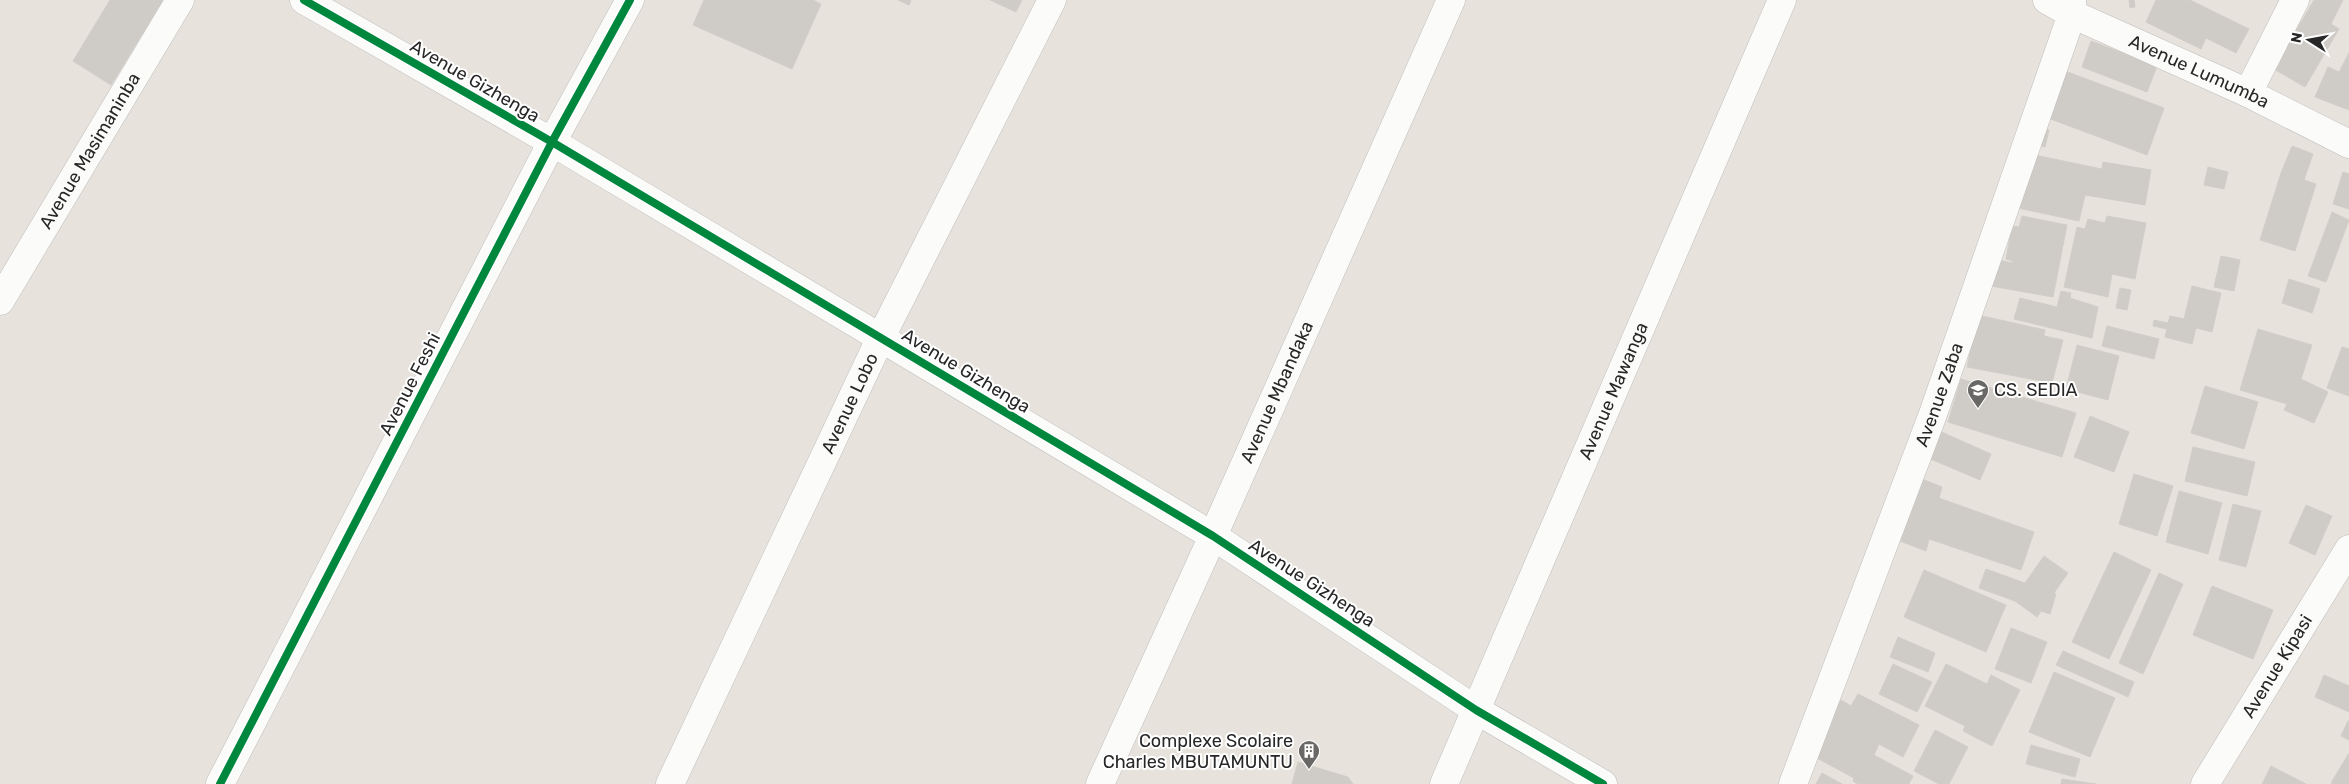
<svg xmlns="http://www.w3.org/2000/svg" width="2349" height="784" font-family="Rubik,sans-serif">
<rect width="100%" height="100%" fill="#e7e2dc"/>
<!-- building -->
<g fill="#cfccc7" stroke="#d1cec8">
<polygon points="110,0 163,0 111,85 73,61"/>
<polygon points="704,0 813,0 821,4 792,69 693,25"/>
<polygon points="898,0 911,0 909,5"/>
<polygon points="990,0 1022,0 1016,12"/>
<polygon points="2129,0 2134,0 2135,7 2130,8"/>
<polygon points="2156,0 2190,0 2249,29 2236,53 2206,38 2201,49 2146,22"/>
<polygon points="2314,0 2343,0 2331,24 2339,29 2305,87 2274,69"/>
<polygon points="2091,41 2157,66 2147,92 2082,67"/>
<polygon points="2349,53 2349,110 2315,97 2328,67 2339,72"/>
<polygon points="2065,71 2164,108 2147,155 2048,118"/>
<polygon points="2034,126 2049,130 2045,147 2030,143"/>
<polygon points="2292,146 2313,154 2304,180 2316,184 2295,251 2260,240 2281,173"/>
<polygon points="2025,153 2102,169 2103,162 2151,170 2145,205 2085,195 2079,221 2013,207"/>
<polygon points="2208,167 2228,172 2224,189 2204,185"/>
<polygon points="2343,172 2349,174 2349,209 2333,204"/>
<polygon points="2332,212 2349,220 2326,282 2308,276"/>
<polygon points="2022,216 2067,225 2053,297 1985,285 1990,258 2012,263 2013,261 2006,259 2012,226 2019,227"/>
<polygon points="2107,216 2146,223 2135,279 2112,274 2108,297 2064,287 2077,227 2085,229 2088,219 2105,223"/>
<polygon points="2221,256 2240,260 2234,291 2214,287"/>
<polygon points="2289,279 2320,289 2312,313 2282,303"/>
<polygon points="2192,286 2221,293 2212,332 2196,328 2192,344 2165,337 2167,329 2153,326 2154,320 2168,323 2170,316 2184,319"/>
<polygon points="2120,288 2131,290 2127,310 2116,308"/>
<polygon points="2061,291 2071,293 2070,298 2098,307 2092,338 2014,319 2020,298 2057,307"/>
<polygon points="1978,315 2045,330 2044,336 2063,340 2052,383 1967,367"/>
<polygon points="2107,326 2159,339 2154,359 2102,346"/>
<polygon points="2258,329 2312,345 2301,379 2328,392 2314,423 2284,410 2287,404 2240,390"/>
<polygon points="2077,345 2119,356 2108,400 2066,389"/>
<polygon points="2342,347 2349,349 2349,396 2327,388"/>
<polygon points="1961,379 2076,413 2062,457 1948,422"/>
<polygon points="2205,386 2258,402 2244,449 2191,433"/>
<polygon points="2090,416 2129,432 2114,472 2074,457"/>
<polygon points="1937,430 1991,454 1980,480 1926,457"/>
<polygon points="2193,447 2255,462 2247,496 2185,481"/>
<polygon points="2134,474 2173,486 2157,536 2119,524"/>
<polygon points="1922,479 1942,487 1939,498 2034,532 2021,570 1929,539 1926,551 1900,541"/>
<polygon points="2179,491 2222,503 2208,554 2166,542"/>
<polygon points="2233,504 2261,511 2246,567 2219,560"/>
<polygon points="2306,505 2332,516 2315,555 2289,543"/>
<polygon points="2114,552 2151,570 2109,659 2072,642"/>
<polygon points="2044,556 2068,573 2054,593 2056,594 2050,614 2041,611 2037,617 2015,601 1979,588 1986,569 2025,583"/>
<polygon points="1924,570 2006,605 1986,652 1904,617"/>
<polygon points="2159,573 2183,584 2143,674 2119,663"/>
<polygon points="2212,586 2273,610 2253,659 2193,635"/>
<polygon points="2011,628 2047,642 2031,683 1995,669"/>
<polygon points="1898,637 1935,653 1928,672 1890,657"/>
<polygon points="2063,651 2134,682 2128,697 2056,665"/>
<polygon points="1893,664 1932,682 1917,712 1879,694"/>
<polygon points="1946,664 1987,684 1991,675 2020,690 1992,746 1963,731 1965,726 1925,706"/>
<polygon points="2054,672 2115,698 2090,757 2029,732"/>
<polygon points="2324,675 2349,686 2349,712 2315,697"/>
<polygon points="1858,694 1919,725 1903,757 1879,744 1874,755 1913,776 1909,784 1858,784 1853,781 1854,778 1813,756 1841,700 1851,706"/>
<polygon points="2348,721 2349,721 2349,740 2341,736"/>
<polygon points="1935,730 1968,747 1949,784 1939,784 1914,771"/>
<polygon points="2031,745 2080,759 2075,777 2026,764"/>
<polygon points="2349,753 2349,784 2333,784 2331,783"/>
<polygon points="1298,762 1348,777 1353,784 1292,784"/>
<polygon points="2271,766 2306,784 2262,784"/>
<polygon points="1822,773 1842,784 1816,784"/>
<polygon points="2062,779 2096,784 2061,784"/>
</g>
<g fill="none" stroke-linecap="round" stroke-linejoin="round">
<!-- minor casing -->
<g stroke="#c0bebe" stroke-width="29">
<g id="minor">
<polyline points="304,0 552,142 1213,536 1476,710 1603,784"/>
<path id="s1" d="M2047,0L2072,14L2248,93L2349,144"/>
<polyline points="2248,93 2295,0"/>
<path id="s2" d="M0,301L180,0"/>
<polyline points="220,784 552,142 630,0"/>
<path id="s3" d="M670,784L881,337L1052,0"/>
<path id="s4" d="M1100,784L1213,536L1451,0"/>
<path id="s5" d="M1444,784L1782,0"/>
<path id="s6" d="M1793,784L1933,414L2072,14V0"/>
<path id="s7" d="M2205,784L2349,549"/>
</g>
</g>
<!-- minor -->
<use href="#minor" stroke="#fbfbfa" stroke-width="28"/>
<!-- cycleway casing -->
<g stroke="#fff" stroke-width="11">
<g id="cycleway">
<polyline points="304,0 552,142 1213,536 1476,710 1603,784"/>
<polyline points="220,784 552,142 630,0"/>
</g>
</g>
<!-- cycleway -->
<use href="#cycleway" stroke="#00873e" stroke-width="8"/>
</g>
<!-- icons -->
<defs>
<g id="school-pin" transform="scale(1.125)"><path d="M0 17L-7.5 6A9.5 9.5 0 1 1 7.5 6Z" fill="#6a6866" stroke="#fff"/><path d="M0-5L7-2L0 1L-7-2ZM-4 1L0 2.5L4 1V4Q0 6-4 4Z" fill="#fff"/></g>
<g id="building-pin" transform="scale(1.125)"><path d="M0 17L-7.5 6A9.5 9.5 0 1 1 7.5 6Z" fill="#6a6866" stroke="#fff"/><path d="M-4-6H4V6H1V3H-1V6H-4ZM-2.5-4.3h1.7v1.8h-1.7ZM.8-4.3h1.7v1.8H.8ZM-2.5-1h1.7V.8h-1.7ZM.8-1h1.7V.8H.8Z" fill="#fff"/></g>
</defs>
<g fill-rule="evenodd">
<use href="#school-pin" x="1978" y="390"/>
<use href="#building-pin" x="1309" y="751"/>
</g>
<g text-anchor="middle" stroke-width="4" stroke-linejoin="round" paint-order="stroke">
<!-- street labels -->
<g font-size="18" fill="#272727" stroke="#fff">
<text dy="6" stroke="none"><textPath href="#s1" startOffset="168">Avenue Lumumba</textPath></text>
<text transform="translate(475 81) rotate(30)" y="6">Avenue Gizhenga</text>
<text dy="6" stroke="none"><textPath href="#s2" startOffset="175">Avenue Masimaninba</textPath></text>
<text transform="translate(966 371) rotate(31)" y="6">Avenue Gizhenga</text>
<text transform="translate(410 384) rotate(-63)" y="6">Avenue Feshi</text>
<text dy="6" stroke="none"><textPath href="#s5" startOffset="428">Avenue Mawanga</textPath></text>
<text dy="6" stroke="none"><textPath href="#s4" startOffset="430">Avenue Mbandaka</textPath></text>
<text dy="6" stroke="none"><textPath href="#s6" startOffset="416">Avenue Zaba</textPath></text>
<text dy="6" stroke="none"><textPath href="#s3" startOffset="421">Avenue Lobo</textPath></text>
<text transform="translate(1312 583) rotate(33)" y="6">Avenue Gizhenga</text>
<text dy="6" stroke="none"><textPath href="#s7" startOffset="138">Avenue Kipasi</textPath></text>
</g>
<!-- poi labels -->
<g font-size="18" fill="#272727" stroke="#fff" text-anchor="start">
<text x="1994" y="396">CS. SEDIA</text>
<text x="1293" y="747" text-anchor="end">Complexe Scolaire<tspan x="1293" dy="21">Charles MBUTAMUNTU</tspan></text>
</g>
</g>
<!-- north arrow -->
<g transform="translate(2309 40) rotate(281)" stroke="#ffffff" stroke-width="4" paint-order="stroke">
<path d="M0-4L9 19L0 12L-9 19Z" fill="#272727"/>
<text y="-8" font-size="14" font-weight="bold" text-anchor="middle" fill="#272727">N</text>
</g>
</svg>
